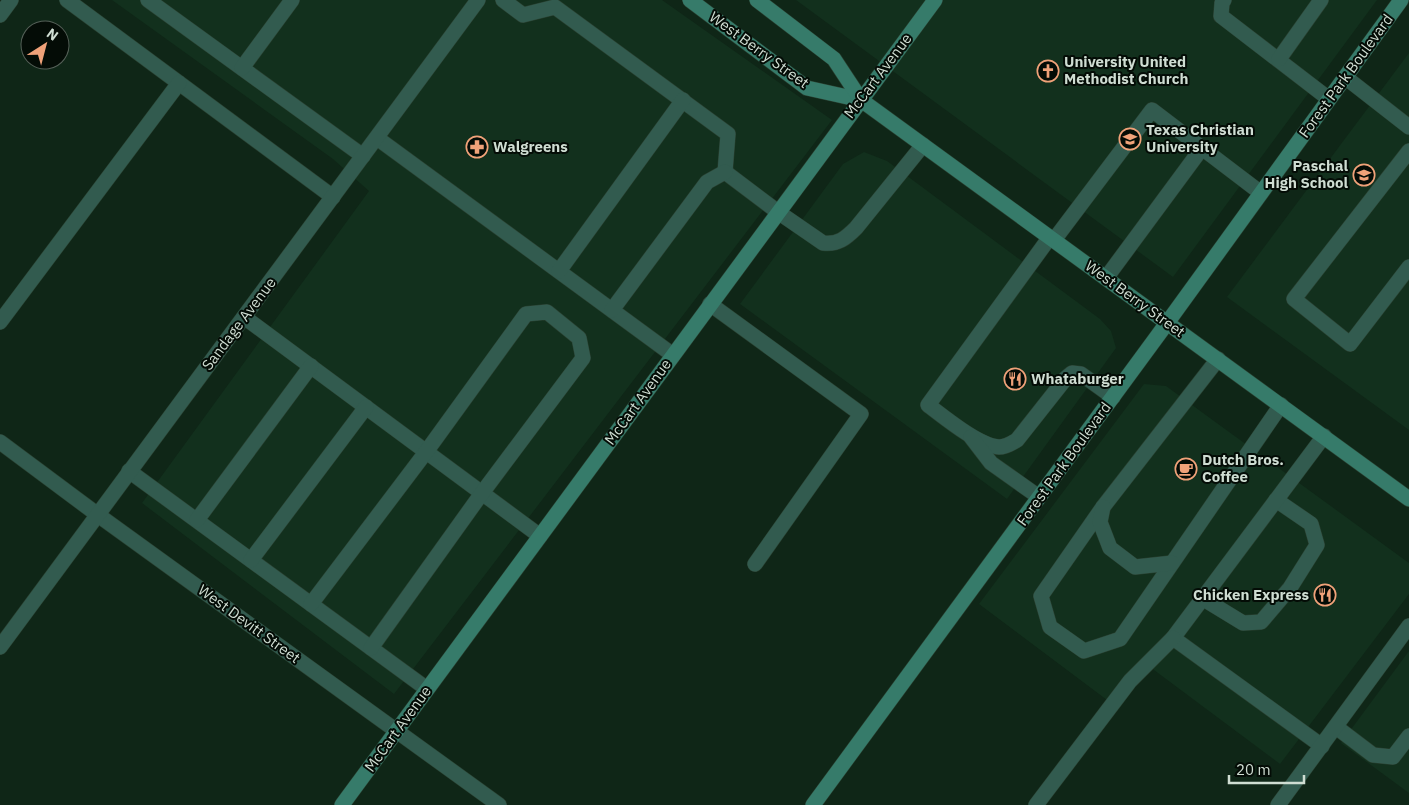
<svg xmlns="http://www.w3.org/2000/svg" width="1409" height="805" font-family="'IBM Plex Sans',sans-serif">
<rect width="100%" height="100%" fill="#0f2617"/>
<!-- built -->
<g fill="#12301d">
<polygon points="112,0 662,0 832,120 394,694 142,503 369,191 333,159"/>
<polygon points="796,0 1377,0 1173,277"/>
<polygon points="1409,53 1409,430 1227,297"/>
<polygon points="864,152 887,161 1100,319 1111,331 1116,348 1007,499 740,304 843,164"/>
<polygon points="1144,384 1166,386 1409,563 1409,594 1280,764 1150,667 1119,709 979,604"/>
<polygon points="1409,651 1409,793 1341,743"/>
</g>
<g fill="none" stroke-linecap="round" stroke-linejoin="round">
<!-- lane casing -->
<g stroke="#2a4031" stroke-width="16">
<g id="lane">
<polyline points="67,0 333,197"/>
<polyline points="148,0 363,156"/>
<polyline points="503,0 523,15 555,7 728,134 725,172"/>
<polyline points="1224,0 1222,3 1221,16 1329,99"/>
<polyline points="1279,59 1321,0"/>
<polyline points="242,68 292,0"/>
<polyline points="1345,77 1409,127"/>
<polyline points="377,138 673,355"/>
<polyline points="1409,151 1294,299 1350,344 1409,267"/>
<path d="M725,172L778,212L823,243C838,245 846,238 856,228L923,145"/>
<path d="M1050,237L928,405C944,417 979,446 999,447C1006,447 1012,443 1017,440L1066,378L1072,373L1081,374L1113,397"/>
<polyline points="1054,240 1152,110 1261,193"/>
<polyline points="559,271 683,100"/>
<polyline points="1106,278 1202,148"/>
<polyline points="710,304 861,414 755,564"/>
<polyline points="612,310 707,182 725,172"/>
<polyline points="244,317 540,536"/>
<polyline points="0,322 179,83"/>
<polyline points="1218,359 1103,507 1041,596 1050,627 1084,651 1120,639 1281,405"/>
<polyline points="971,437 991,463 1039,497"/>
<polyline points="129,471 427,689"/>
<polyline points="1103,507 1100,522 1110,548 1135,567 1172,563"/>
<polyline points="197,520 311,366"/>
<polyline points="251,560 366,407"/>
<polyline points="1202,598 1243,623 1261,622 1290,588 1317,545 1311,524 1276,500"/>
<polyline points="311,604 426,452 526,314 547,312 579,338 583,358 482,493 371,648"/>
<polyline points="1336,727 1373,755 1393,757 1409,736"/>
<polyline points="1322,746 1173,638 1324,436"/>
<polyline points="1036,805 1130,681 1173,638"/>
</g>
</g>
<!-- street casing -->
<g stroke="#2a4031" stroke-width="16">
<g id="street">
<polyline points="0,15 11,0"/>
<polyline points="0,442 98,515 499,805"/>
<polyline points="0,647 478,0"/>
<polyline points="1278,805 1409,626"/>
</g>
</g>
<!-- secondary casing -->
<g stroke="#2a4031" stroke-width="16">
<g id="secondary">
<polyline points="690,0 807,88 861,100"/>
<polyline points="757,0 834,59 861,100 1409,499"/>
<polyline points="342,805 935,0"/>
<polyline points="813,805 1167,323 1401,0"/>
</g>
</g>
<!-- lane -->
<use href="#lane" stroke="#325b4f" stroke-width="15"/>
<!-- street -->
<use href="#street" stroke="#325b4f" stroke-width="15"/>
<!-- secondary -->
<use href="#secondary" stroke="#367b6a" stroke-width="15"/>
</g>
<!-- icons -->
<defs>
<g id="church-ring" transform="scale(1.125)"><circle r="9.5" fill="#040c06" stroke="#f0a279" stroke-width="1.5"/><path d="M-1.2-6h2.4v3.5h3.3v2.4h-3.3V6h-2.4V-.1h-3.3v-2.4h3.3Z" fill="#f0a279"/></g>
<g id="university-ring" transform="scale(1.125)"><circle r="9.5" fill="#040c06" stroke="#f0a279" stroke-width="1.5"/><path d="M0-5L7-2L0 1L-7-2ZM-4 1L0 2.5L4 1V4Q0 6-4 4Z" fill="#f0a279"/></g>
<g id="pharmacy-ring" transform="scale(1.125)"><circle r="9.5" fill="#040c06" stroke="#f0a279" stroke-width="1.5"/><path d="M-2-6h4v4h4v4h-4v4h-4v-4h-4v-4h4Z" fill="#f0a279"/></g>
<g id="school-ring" transform="scale(1.125)"><circle r="9.5" fill="#040c06" stroke="#f0a279" stroke-width="1.5"/><path d="M0-5L7-2L0 1L-7-2ZM-4 1L0 2.5L4 1V4Q0 6-4 4Z" fill="#f0a279"/></g>
<g id="restaurant-ring" transform="scale(1.125)"><circle r="9.5" fill="#040c06" stroke="#f0a279" stroke-width="1.5"/><path d="M-5-6h1v4h1v-4h1v4h1v-4h1v5L-1.5 .5V6h-2V.5L-5-1ZM5-6V6H3V1.5H1.5Q1.5-4 5-6Z" fill="#f0a279"/></g>
<g id="cafe-ring" transform="scale(1.125)"><circle r="9.5" fill="#040c06" stroke="#f0a279" stroke-width="1.5"/><path d="M-5.5-4.5H6V0H3Q3 3.5 0 3.5H-2.5Q-5.5 3.5-5.5 0ZM3-3.2v2h1.7v-2ZM-6 4.5H4V6H-6Z" fill="#f0a279"/></g>
</defs>
<g fill-rule="evenodd">
<use href="#church-ring" x="1048" y="71"/>
<use href="#university-ring" x="1130" y="139"/>
<use href="#pharmacy-ring" x="477" y="147"/>
<use href="#school-ring" x="1364" y="175"/>
<use href="#restaurant-ring" x="1015" y="379"/>
<use href="#cafe-ring" x="1186" y="469"/>
<use href="#restaurant-ring" x="1325" y="595"/>
</g>
<g text-anchor="middle" stroke-width="4" stroke-linejoin="round" paint-order="stroke">
<!-- street labels -->
<g font-size="15" fill="#cfddd2" stroke="#040c06">
<text transform="translate(759 50) rotate(36)" y="5">West Berry Street</text>
<text transform="translate(878 76) rotate(-53)" y="5">McCart Avenue</text>
<text transform="translate(1346 76) rotate(-54)" y="5">Forest Park Boulevard</text>
<text transform="translate(1135 299) rotate(36)" y="5">West Berry Street</text>
<text transform="translate(239 324) rotate(-53)" y="5">Sandage Avenue</text>
<text transform="translate(638 402) rotate(-54)" y="5">McCart Avenue</text>
<text transform="translate(1064 464) rotate(-54)" y="5">Forest Park Boulevard</text>
<text transform="translate(249 624) rotate(36)" y="5">West Devitt Street</text>
<text transform="translate(398 729) rotate(-54)" y="5">McCart Avenue</text>
</g>
<!-- poi labels -->
<g font-size="15" font-weight="bold" fill="#cfddd2" stroke="#040c06" text-anchor="start">
<text x="1064" y="67">University United<tspan x="1064" dy="17">Methodist Church</tspan></text>
<text x="1146" y="135">Texas Christian<tspan x="1146" dy="17">University</tspan></text>
<text x="493" y="152">Walgreens</text>
<text x="1348" y="171" text-anchor="end">Paschal<tspan x="1348" dy="17">High School</tspan></text>
<text x="1031" y="384">Whataburger</text>
<text x="1202" y="465">Dutch Bros.<tspan x="1202" dy="17">Coffee</tspan></text>
<text x="1309" y="600" text-anchor="end">Chicken Express</text>
</g>
</g>
<!-- north arrow -->
<g transform="translate(45 45) rotate(36)"><circle r="24" fill="#040c06" stroke="#556058"/>
<path d="M0-4L9 19L0 12L-9 19Z" fill="#f0a279"/>
<text y="-8" font-size="14" font-weight="bold" text-anchor="middle" fill="#cfddd2">N</text>
</g>
<!-- scale -->
<path d="M1229 775v8h75v-8" fill="none" stroke="#cfddd2" stroke-width="2.5"/>
<text x="1236" y="775" font-size="15" fill="#cfddd2" stroke="#040c06" stroke-width="4" paint-order="stroke">20 m</text>
</svg>
